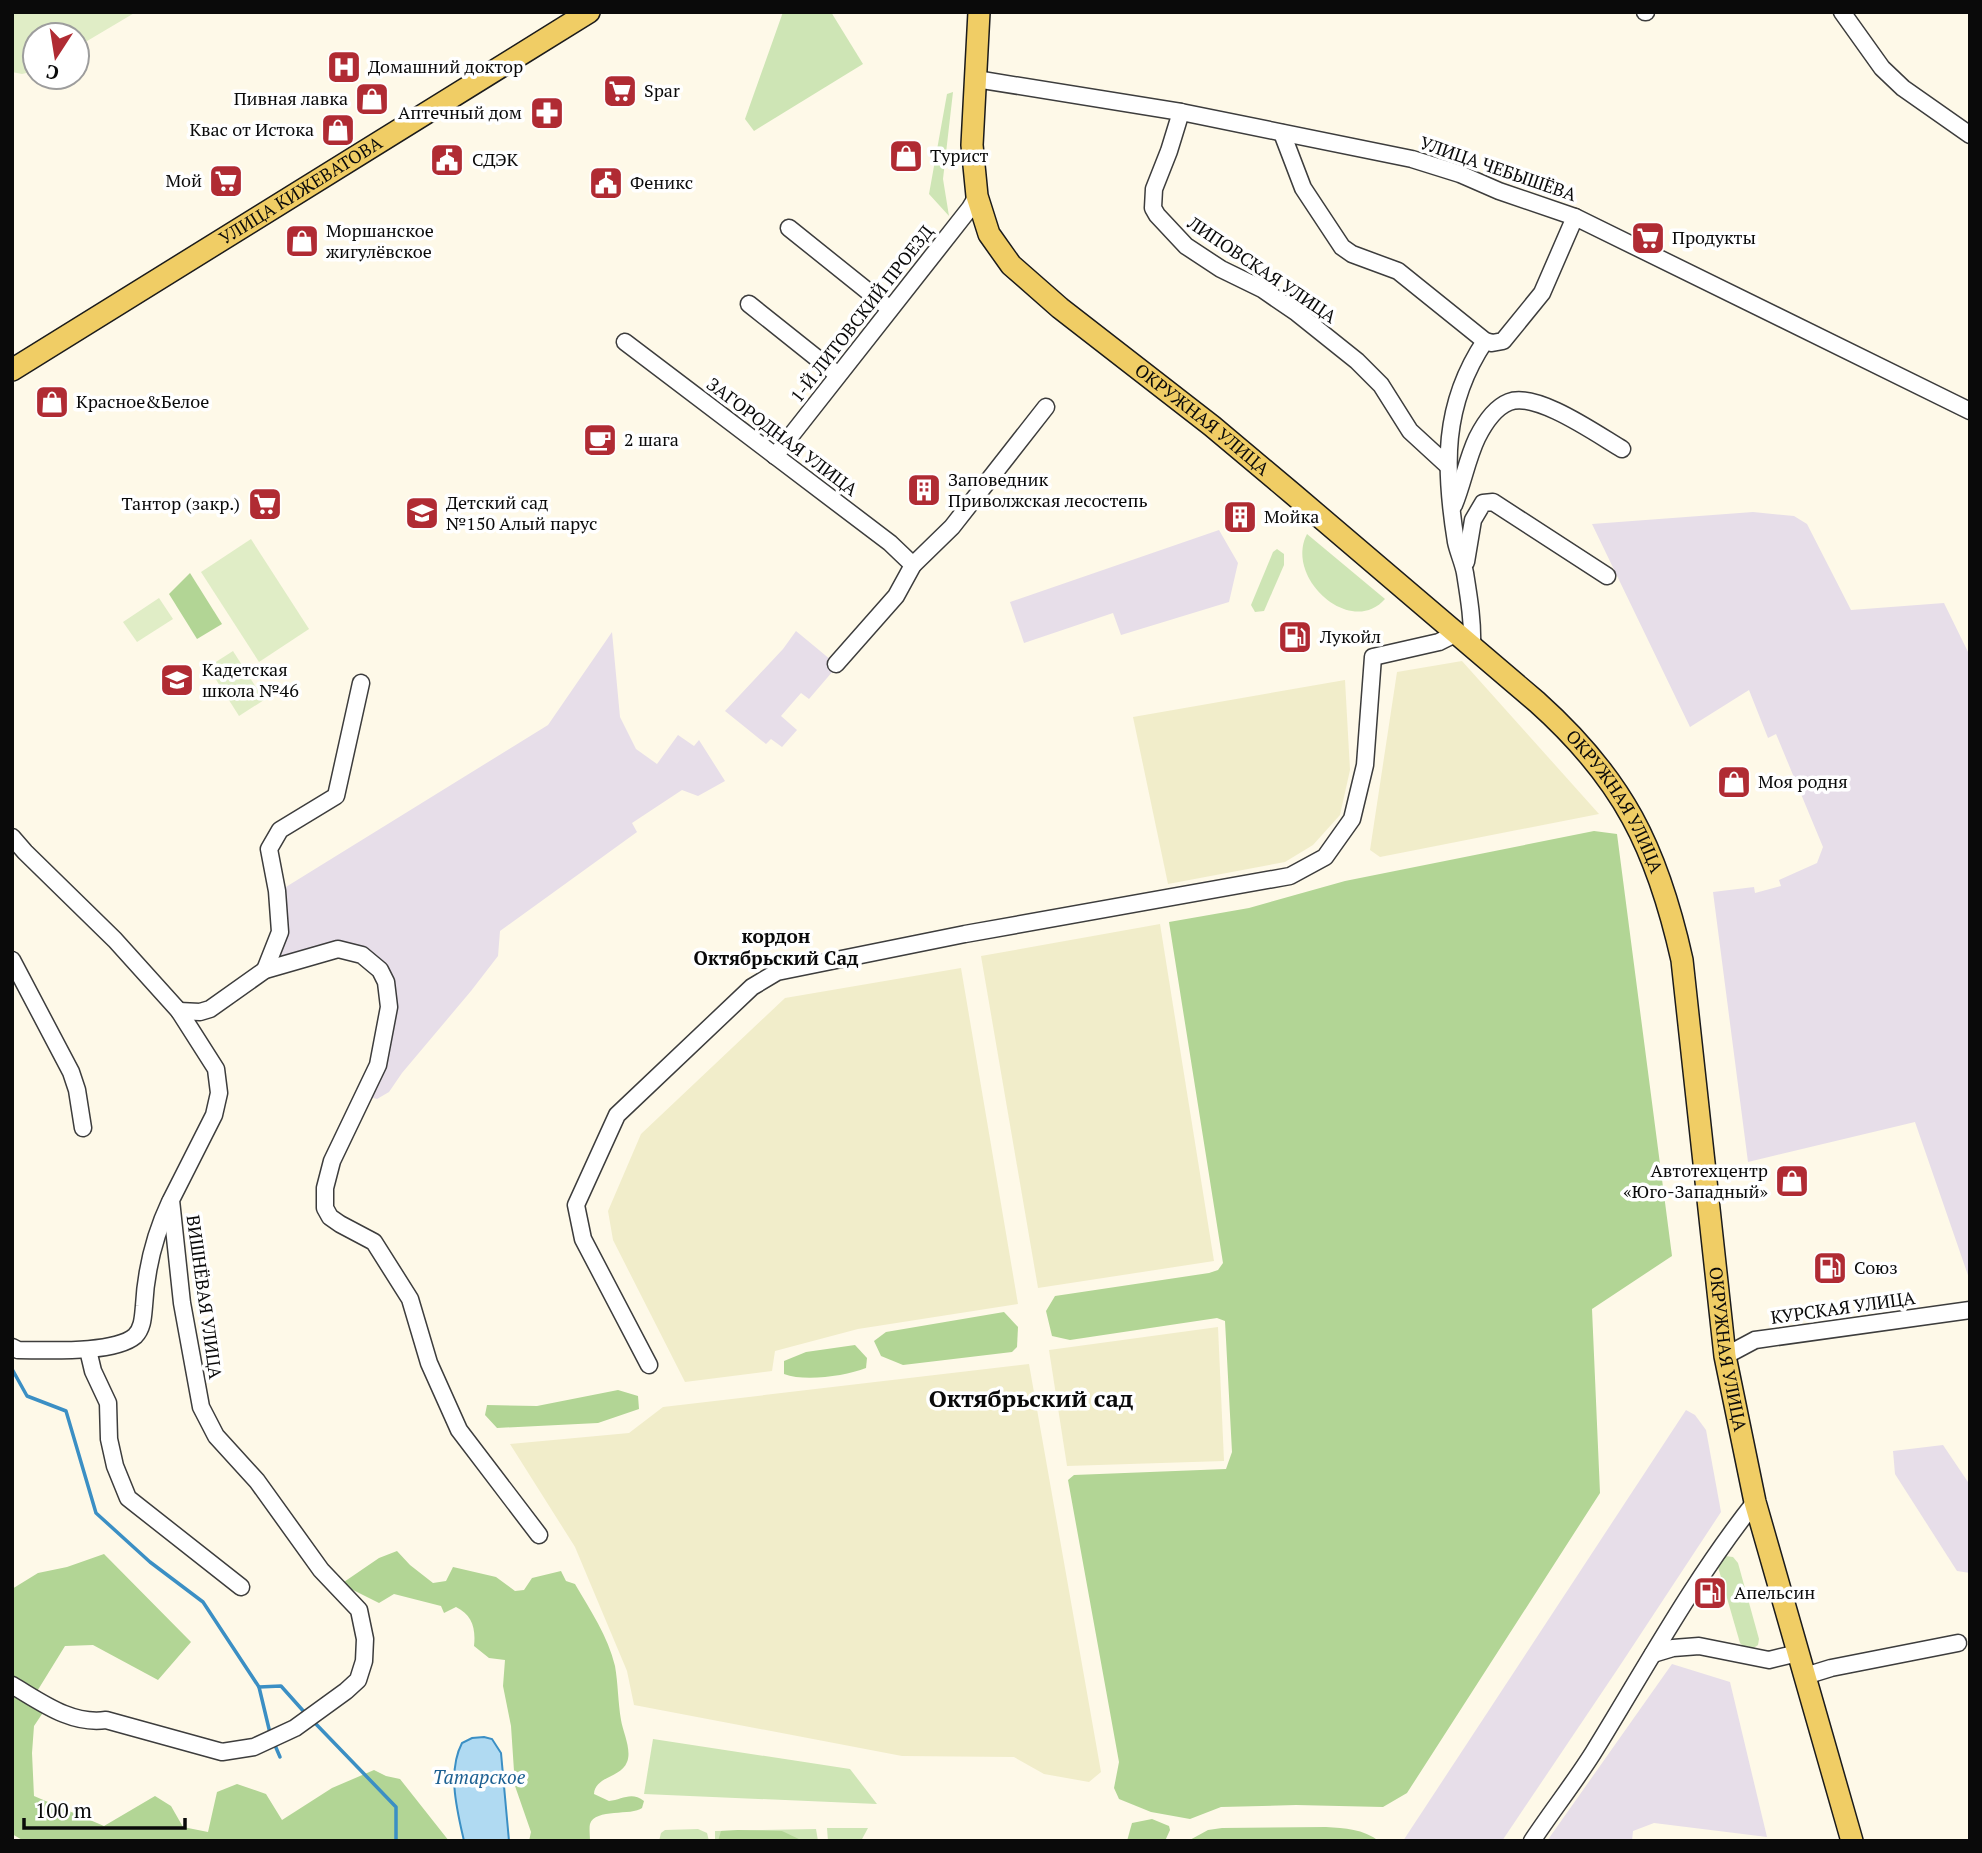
<svg xmlns="http://www.w3.org/2000/svg" width="1982" height="1853" font-family="'PT Serif',serif">
<rect width="100%" height="100%" fill="#fef9e8"/>
<!-- industrial -->
<g fill="#e7dee9">
<polygon points="1753,512 1794,516 1807,524 1851,610 1944,603 1970,656 1970,1281 1915,1122 1748,1162 1713,892 1754,887 1755,893 1781,886 1779,880 1817,863 1823,847 1776,734 1768,738 1749,690 1690,727 1592,524"/>
<polygon points="1219,530 1238,563 1229,602 1121,635 1113,613 1024,643 1010,602"/>
<polygon points="796,631 831,660 827,666 833,671 809,699 801,693 781,716 797,730 782,747 771,739 766,744 725,711 783,649"/>
<polygon points="612,632 620,717 636,749 657,764 678,735 694,746 699,740 725,781 698,796 682,790 632,823 637,832 500,931 498,956 471,991 402,1073 389,1092 377,1099 370,1097 394,1009 364,951 273,961 281,890 548,725"/>
<polygon points="1686,1410 1695,1415 1706,1430 1721,1512 1619,1667 1502,1841 1403,1841"/>
<polygon points="1943,1445 1970,1485 1970,1573 1957,1571 1895,1474 1893,1451"/>
<polygon points="1672,1664 1730,1682 1767,1837 1654,1823 1633,1831 1632,1841 1547,1841"/>
</g>
<!-- farmland -->
<g fill="#f1edca">
<polygon points="1462,661 1599,814 1380,857 1370,850 1397,672"/>
<polygon points="1345,680 1350,770 1340,815 1313,845 1285,862 1168,884 1133,717"/>
<polygon points="1160,924 1214,1261 1038,1288 981,956"/>
<polygon points="961,968 1018,1304 858,1329 775,1351 772,1371 685,1382 613,1240 608,1211 641,1134 785,998"/>
<polygon points="1218,1327 1224,1461 1067,1466 1049,1350"/>
<polygon points="1029,1364 1101,1772 1089,1782 1044,1774 1014,1757 902,1756 634,1705 627,1671 575,1547 510,1444 629,1433 663,1407"/>
</g>
<!-- green -->
<g fill="#cee5b5">
<polygon points="783,12 831,12 863,64 754,131 745,119"/>
<polygon points="953,92 943,179 949,216 929,194 947,94"/>
<path d="M1307,534L1385,599C1351,638 1284,578 1307,534Z"/>
<polygon points="1277,549 1284,554 1284,565 1264,611 1255,612 1251,605 1273,552"/>
<polygon points="1725,1556 1733,1557 1738,1563 1759,1639 1758,1645 1752,1649 1745,1648 1740,1643 1718,1567 1720,1560"/>
<polygon points="653,1739 850,1769 877,1804 644,1794"/>
<polygon points="827,1828 868,1828 861,1841 828,1841"/>
<polygon points="698,1829 707,1833 709,1841 659,1841 661,1833 665,1830"/>
<polygon points="816,1829 818,1841 715,1841 715,1831"/>
</g>
<!-- forest -->
<g fill="#b2d595">
<polygon points="190,573 222,624 197,639 169,594"/>
<polygon points="1594,831 1617,834 1672,1256 1592,1309 1600,1493 1407,1793 1383,1807 1296,1805 1221,1807 1190,1819 1151,1812 1119,1799 1114,1788 1119,1762 1068,1480 1074,1475 1226,1469 1232,1452 1225,1321 1217,1318 1070,1340 1052,1336 1046,1311 1055,1296 1209,1273 1218,1270 1223,1263 1169,922 1249,908 1345,881"/>
<polygon points="1004,1312 1018,1327 1017,1347 1012,1352 903,1365 881,1356 874,1341 886,1332"/>
<path d="M855,1345L867,1358L866,1368C845,1376 805,1382 784,1374V1361L806,1352Z"/>
<polygon points="618,1390 638,1396 639,1409 598,1423 497,1428 485,1415 487,1405 537,1406"/>
<path d="M397,1551L410,1565L433,1583L446,1581L453,1567L496,1577L515,1591L524,1590L532,1578L561,1571L566,1581L575,1584C590,1610 608,1636 615,1666C618,1683 618,1702 621,1720C623,1732 632,1750 627,1762C621,1778 595,1776 594,1794L609,1801C622,1800 631,1791 644,1801L642,1808C632,1816 595,1808 590,1824C589,1828 590,1836 590,1841H529L531,1832L515,1786L511,1726L503,1686L505,1660L489,1658L474,1646C476,1628 472,1615 456,1607L444,1613L441,1606L394,1594L379,1603L341,1584L379,1558Z"/>
<polygon points="104,1554 191,1642 158,1680 93,1645 65,1646 36,1693 12,1683 12,1589 38,1573 67,1567"/>
<polygon points="12,1697 26,1700 44,1711 34,1726 32,1753 34,1796 104,1826 155,1796 171,1806 183,1827 208,1832 217,1792 237,1784 266,1794 282,1820 332,1788 374,1770 386,1776 400,1779 449,1841 24,1841 12,1834"/>
<polygon points="1152,1819 1169,1826 1170,1830 1165,1841 1127,1841 1132,1823"/>
<path d="M1326,1827C1345,1828 1363,1829 1379,1841H1188L1208,1830L1222,1828Z"/>
<polygon points="738,1830 782,1831 803,1841 718,1841 721,1831"/>
</g>
<!-- pitch -->
<g fill="#e0edc6">
<polygon points="12,12 136,12 77,47 77,35 35,35 35,71 22,74 12,72"/>
<polygon points="251,539 309,629 259,662 201,572"/>
<polygon points="159,598 173,619 137,642 123,622"/>
<polygon points="233,651 264,700 239,716 208,667"/>
</g>
<!-- water -->
<path fill="#b0daf2" stroke="#3b8fc4" stroke-width="2" d="M484,1737L492,1739L501,1753L509,1841H464C457,1810 447,1772 462,1743L472,1738Z"/>
<g fill="none" stroke-linecap="round" stroke-linejoin="round">
<!-- stream -->
<g stroke="#3b8fc4" stroke-width="3.5">
<polyline points="12,1369 27,1396 66,1411 96,1513 150,1562 203,1602 259,1687 281,1686 306,1714"/>
<polyline points="259,1687 270,1733"/>
<polyline points="314,1722 396,1807 396,1841"/>
<polyline points="274,1743 280,1757"/>
</g>
<!-- minor casing -->
<g stroke="#3d3d3d" stroke-width="19">
<g id="minor">
<polyline points="1645,12 1646,12"/>
<polyline points="1842,12 1882,68 1903,88 1970,135"/>
<polyline points="976,79 1181,112 1412,159 1460,174 1499,191 1575,217 1970,411"/>
<polyline points="1181,112 1169,151 1154,189 1153,208 1157,215 1186,246 1221,269 1262,289 1297,313 1357,361 1381,385 1410,431 1447,465"/>
<polyline points="1282,133 1303,188 1342,247 1352,254 1398,271 1485,341 1492,343 1503,341 1542,293 1575,217"/>
<polyline points="789,228 890,309"/>
<polyline points="749,304 838,375"/>
<polyline points="625,342 890,543 913,565"/>
<polyline points="775,456 970,208 977,196"/>
<path d="M1454,505C1463,483 1467,459 1477,438C1484,424 1494,408 1509,402C1536,391 1598,435 1622,449"/>
<polyline points="1466,562 1473,520 1483,503 1493,502 1607,576"/>
<path d="M1472,647C1473,622 1469,598 1465,573C1463,562 1458,552 1456,542C1444,468 1442,405 1485,341"/>
<polyline points="836,664 896,596 913,565 952,527 1046,407"/>
<path d="M12,837L25,852L115,940L179,1011L216,1069L219,1093L214,1115L171,1200L182,1303L201,1407L216,1436L257,1481L321,1570L359,1610L365,1639L364,1661L358,1680L346,1691L295,1728L254,1747L222,1752L106,1720C71,1725 41,1702 12,1685"/>
<polyline points="12,960 71,1072 77,1090 83,1128"/>
<polyline points="265,970 280,932 277,891 269,849 280,830 336,796 361,683"/>
<polyline points="179,1011 200,1012 210,1009 265,970 338,949 362,955 380,970 386,982 389,1007 378,1065 332,1161 325,1188 325,1208 330,1217 340,1224 374,1242 410,1299 429,1363 459,1430 539,1535"/>
<path d="M12,1347L18,1350C46,1350 114,1354 135,1336C143,1328 143,1316 144,1306C146,1269 154,1236 170,1202"/>
<polyline points="88,1350 93,1371 108,1403 109,1439 115,1466 128,1498 241,1587"/>
<polyline points="1725,1356 1755,1340 1970,1310"/>
<polyline points="649,1365 583,1239 576,1205 617,1115 752,987 777,972 965,934 1290,876 1325,857 1352,819 1365,765 1373,657 1439,642 1455,634"/>
<polyline points="1653,1654 1673,1648 1699,1646 1769,1660 1798,1653"/>
<polyline points="1805,1676 1831,1668 1958,1643"/>
<path d="M1532,1841C1552,1811 1574,1783 1593,1753C1645,1669 1693,1580 1755,1502"/>
</g>
</g>
<!-- major casing -->
<g stroke="#1b1b1b" stroke-width="24">
<g id="major">
<path id="s1" d="M979,12L972,145L977,196L989,234L1011,265L1060,308L1212,426L1293,494L1537,702C1623,779 1657,848 1682,960L1725,1356L1755,1502L1852,1841"/>
<path id="s2" d="M12,370L589,12"/>
</g>
</g>
<!-- minor -->
<use href="#minor" stroke="#fff" stroke-width="16"/>
<!-- major -->
<use href="#major" stroke="#f0cd65" stroke-width="21"/>
</g>
<!-- icons -->
<defs>
<g id="hospital-square" transform="scale(1.75)"><rect x="-9" y="-9" width="18" height="18" rx="4" fill="#b02b33" stroke="#fff"/><path d="M-5-5h3v3.5h4V-5h3V5h-3V1.5h-4V5h-3Z" fill="#fff"/></g>
<g id="supermarket-square" transform="scale(1.75)"><rect x="-9" y="-9" width="18" height="18" rx="4" fill="#b02b33" stroke="#fff"/><path d="M-6-5.5h2.5l.6 2H6L4.5 2H-2.5L-4.4-4H-6ZM-1.5 3.2a1.3 1.3 0 1 0 .1 0ZM3 3.2a1.3 1.3 0 1 0 .1 0Z" fill="#fff"/></g>
<g id="shop-square" transform="scale(1.75)"><rect x="-9" y="-9" width="18" height="18" rx="4" fill="#b02b33" stroke="#fff"/><path d="M-5-2.5h2.3a2.7 3.5 0 0 1 5.4 0H5L5.5 6h-11ZM-1.5-2.5h3a1.5 2.3 0 0 0-3 0Z" fill="#fff"/></g>
<g id="pharmacy-square" transform="scale(1.75)"><rect x="-9" y="-9" width="18" height="18" rx="4" fill="#b02b33" stroke="#fff"/><path d="M-2-6h4v4h4v4h-4v4h-4v-4h-4v-4h4Z" fill="#fff"/></g>
<g id="civic-square" transform="scale(1.75)"><rect x="-9" y="-9" width="18" height="18" rx="4" fill="#b02b33" stroke="#fff"/><path d="M-.6-6.5H3V-4.5H.6V-3L4-1V1h2V6H-6V1h2V-1L-.6-3ZM-1.2 2.5V6h2.4V2.5Z" fill="#fff"/></g>
<g id="cafe-square" transform="scale(1.75)"><rect x="-9" y="-9" width="18" height="18" rx="4" fill="#b02b33" stroke="#fff"/><path d="M-5.5-4.5H6V0H3Q3 3.5 0 3.5H-2.5Q-5.5 3.5-5.5 0ZM3-3.2v2h1.7v-2ZM-6 4.5H4V6H-6Z" fill="#fff"/></g>
<g id="building-square" transform="scale(1.75)"><rect x="-9" y="-9" width="18" height="18" rx="4" fill="#b02b33" stroke="#fff"/><path d="M-4-6H4V6H1V3H-1V6H-4ZM-2.5-4.3h1.7v1.8h-1.7ZM.8-4.3h1.7v1.8H.8ZM-2.5-1h1.7V.8h-1.7ZM.8-1h1.7V.8H.8Z" fill="#fff"/></g>
<g id="school-square" transform="scale(1.75)"><rect x="-9" y="-9" width="18" height="18" rx="4" fill="#b02b33" stroke="#fff"/><path d="M0-5L7-2L0 1L-7-2ZM-4 1L0 2.5L4 1V4Q0 6-4 4Z" fill="#fff"/></g>
<g id="fuel-square" transform="scale(1.75)"><rect x="-9" y="-9" width="18" height="18" rx="4" fill="#b02b33" stroke="#fff"/><path d="M-5.5-6h7V0h2V4h1.3V-2.5L3-4.5l.8-.8L6-3V5H2.5V1h-1V6h-7ZM-4.2-4.7v3.2H.2V-4.7Z" fill="#fff"/></g>
</defs>
<g fill-rule="evenodd">
<use href="#hospital-square" x="344" y="67"/>
<use href="#supermarket-square" x="620" y="91"/>
<use href="#shop-square" x="372" y="99"/>
<use href="#pharmacy-square" x="547" y="113"/>
<use href="#shop-square" x="338" y="130"/>
<use href="#shop-square" x="906" y="156"/>
<use href="#civic-square" x="447" y="160"/>
<use href="#supermarket-square" x="226" y="181"/>
<use href="#civic-square" x="606" y="183"/>
<use href="#supermarket-square" x="1648" y="238"/>
<use href="#shop-square" x="302" y="241"/>
<use href="#shop-square" x="52" y="402"/>
<use href="#cafe-square" x="600" y="440"/>
<use href="#building-square" x="924" y="490"/>
<use href="#supermarket-square" x="265" y="504"/>
<use href="#school-square" x="422" y="513"/>
<use href="#building-square" x="1240" y="517"/>
<use href="#fuel-square" x="1295" y="637"/>
<use href="#school-square" x="177" y="680"/>
<use href="#shop-square" x="1734" y="782"/>
<use href="#shop-square" x="1792" y="1181"/>
<use href="#fuel-square" x="1830" y="1268"/>
<use href="#fuel-square" x="1710" y="1593"/>
</g>
<g text-anchor="middle" stroke-width="7" stroke-linejoin="round" paint-order="stroke">
<!-- poi labels -->
<g font-size="18" fill="#0a0a0a" stroke="#fff" text-anchor="start">
<text x="368" y="73">Домашний доктор</text>
<text x="644" y="97">Spar</text>
<text x="348" y="105" text-anchor="end">Пивная лавка</text>
<text x="522" y="119" text-anchor="end">Аптечный дом</text>
<text x="314" y="136" text-anchor="end">Квас от Истока</text>
<text x="930" y="162">Турист</text>
<text x="472" y="166">СДЭК</text>
<text x="202" y="187" text-anchor="end">Мой</text>
<text x="630" y="189">Феникс</text>
<text x="326" y="237">Моршанское<tspan x="326" dy="21">жигулёвское</tspan></text>
<text x="1672" y="244">Продукты</text>
<text x="76" y="408">Красное&amp;Белое</text>
<text x="624" y="446">2 шага</text>
<text x="948" y="486">Заповедник<tspan x="948" dy="21">Приволжская лесостепь</tspan></text>
<text x="446" y="509">Детский сад<tspan x="446" dy="21">№150 Алый парус</tspan></text>
<text x="240" y="510" text-anchor="end">Тантор (закр.)</text>
<text x="1264" y="523">Мойка</text>
<text x="1320" y="643">Лукойл</text>
<text x="202" y="676">Кадетская<tspan x="202" dy="21">школа №46</tspan></text>
<text x="1758" y="788">Моя родня</text>
<text x="1768" y="1177" text-anchor="end">Автотехцентр<tspan x="1768" dy="21">«Юго-Западный»</tspan></text>
<text x="1854" y="1274">Союз</text>
<text x="1734" y="1599">Апельсин</text>
</g>
<!-- street labels -->
<g font-size="18" fill="#0a0a0a" stroke="#fff">
<text transform="translate(1498 169) rotate(19)" y="6">УЛИЦА ЧЕБЫШЁВА</text>
<text dy="6" stroke="none"><textPath href="#s2" startOffset="340">УЛИЦА КИЖЕВАТОВА</textPath></text>
<text transform="translate(1262 270) rotate(34)" y="6">ЛИПОВСКАЯ УЛИЦА</text>
<text transform="translate(862 314) rotate(-52)" y="6">1-Й ЛИТОВСКИЙ ПРОЕЗД</text>
<text dy="6" stroke="none"><textPath href="#s1" startOffset="508">ОКРУЖНАЯ УЛИЦА</textPath></text>
<text transform="translate(782 437) rotate(37)" y="6">ЗАГОРОДНАЯ УЛИЦА</text>
<text dy="6" stroke="none"><textPath href="#s1" startOffset="1074">ОКРУЖНАЯ УЛИЦА</textPath></text>
<text transform="translate(204 1297) rotate(82)" y="6">ВИШНЁВАЯ УЛИЦА</text>
<text transform="translate(1843 1308) rotate(-8)" y="6">КУРСКАЯ УЛИЦА</text>
<text dy="6" stroke="none"><textPath href="#s1" startOffset="1640">ОКРУЖНАЯ УЛИЦА</textPath></text>
</g>
<!-- neighbourhood labels -->
<g font-size="19" font-weight="bold" fill="#0a0a0a" stroke="#fff">
<text x="776" y="943">кордон<tspan x="776" dy="22">Октябрьский Сад</tspan></text>
</g>
<!-- water labels -->
<g font-size="19" font-style="italic" fill="#1c6092" stroke="#fff">
<text x="479" y="1784">Татарское</text>
</g>
<!-- district labels -->
<g font-size="24" font-weight="bold" fill="#0a0a0a" stroke="#fff">
<text x="1031" y="1407">Октябрьский сад</text>
</g>
</g>
<!-- border -->
<rect width="1982" height="1853" fill="none" stroke="#0a0a0a" stroke-width="28"/>
<!-- north arrow -->
<g transform="translate(56 56) rotate(192)"><circle r="33" fill="#ffffff" stroke="#9d9d9d" stroke-width="2"/>
<path d="M0-5L12 26L0 18L-12 26Z" fill="#b02b33"/>
<text y="-10" font-size="19" font-weight="bold" text-anchor="middle" fill="#0a0a0a">С</text>
</g>
<!-- scale -->
<path d="M24 1818v10h161v-10" fill="none" stroke="#0a0a0a" stroke-width="3.5"/>
<text x="35" y="1818" font-size="21" fill="#0a0a0a" stroke="#ffffff" stroke-width="5" paint-order="stroke">100 m</text>
</svg>
